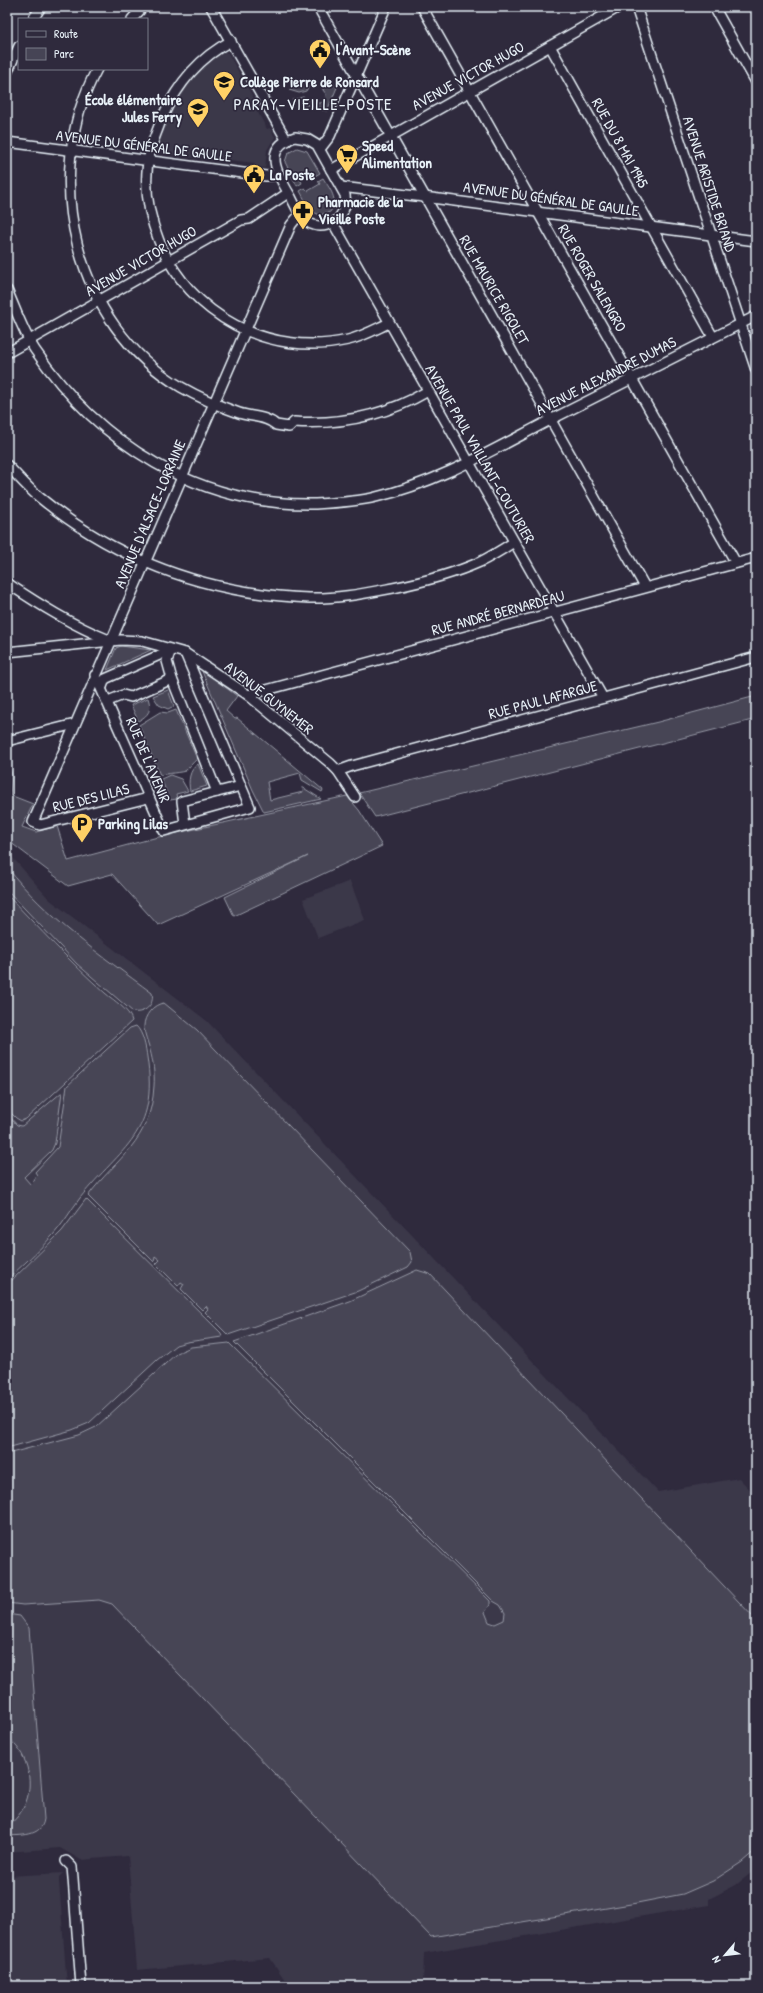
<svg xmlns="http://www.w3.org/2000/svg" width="763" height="1993" font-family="'Patrick Hand',sans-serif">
<rect width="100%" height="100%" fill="#2f2a3d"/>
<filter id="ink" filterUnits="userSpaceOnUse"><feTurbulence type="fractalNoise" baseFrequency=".025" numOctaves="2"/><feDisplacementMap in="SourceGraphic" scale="8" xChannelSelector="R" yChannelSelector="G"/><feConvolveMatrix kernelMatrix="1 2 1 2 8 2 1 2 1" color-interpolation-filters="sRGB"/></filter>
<g filter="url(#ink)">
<!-- built -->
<g fill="#3b3749">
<polygon points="223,51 228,53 260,109 257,111 267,129 270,128 275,137 267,150 265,168 254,166 255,163 229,160 228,163 165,154 159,153 157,150 168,115 178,96 202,68"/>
<polygon points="7,851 49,899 207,1021 658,1492 739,1478 756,1496 756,1869 736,1885 709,1899 709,1905 424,1953 423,1986 316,1986 316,1984 314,1986 289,1986 270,1958 137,1970 128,1856 81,1860 60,1848 7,1852"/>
<polygon points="350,881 365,920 318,938 303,899"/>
<polygon points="63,1873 59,1877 59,1881 67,1986 7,1986 7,1876"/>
</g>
<!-- green -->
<g fill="#464455" stroke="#979aa6">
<polygon points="304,81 311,83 306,91 299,93 289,90"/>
<polygon points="330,83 338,85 327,111 322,110 322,108 303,104 292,100 303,97 315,103 321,103 325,99 326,94 323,90 323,87"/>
<polygon points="297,148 307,151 320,173 315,176 313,172 300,179 302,183 297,186 285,162 288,153"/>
<path d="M323,178C329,188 340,200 330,212L320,215L311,211L300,191L305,188L308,191L320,184L318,181Z"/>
<polygon points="121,646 151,650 107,670 116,648"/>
<polygon points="201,669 237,696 226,711 235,719 237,718 323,790 322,792 302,780 300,773 267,782 270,800 303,792 302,787 321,799 264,812 253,790"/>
<polygon points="168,690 174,706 168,709 159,705 153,696"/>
<polygon points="756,696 756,719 375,817 359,793 658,722"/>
<path d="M148,698C152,710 149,715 138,721L131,705Z"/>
<path d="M176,710L197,759C192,763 189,768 185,771C184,772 164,774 160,775L139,725L160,712L168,713Z"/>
<polygon points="7,758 12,775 10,795 33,804 22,827 36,832 57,826 68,861 154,838 347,796 359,810 382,846 234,916 225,897 308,856 158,925 112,874 68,886 10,842 7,839"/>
<path d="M198,764L207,786L190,791C188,781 189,770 198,764Z"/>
<polygon points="170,775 181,779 188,791 176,794 177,799 170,800 161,779"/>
<path d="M7,867C46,918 101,955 152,993C155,1005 144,1014 133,1012L77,964L7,890Z"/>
<path d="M7,895C39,928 70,962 105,993C113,1000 130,1010 132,1021L26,1119L21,1121L16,1118L7,1109Z"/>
<path d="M164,1003L197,1030L216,1050L410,1252L412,1262L408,1267L358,1291L228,1335L205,1312L208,1309L206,1306L202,1310L181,1289L184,1284L181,1282L178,1286L156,1264L160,1260L155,1256L154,1262L88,1196C117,1157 151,1142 154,1086C155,1074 153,1061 150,1050C148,1042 144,1034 144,1026C144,1016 153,1004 164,1003Z"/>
<path d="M136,1026C143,1032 146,1048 147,1057C159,1134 122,1146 80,1198C71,1210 63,1224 53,1235C39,1251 22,1265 7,1280V1114L17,1125L22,1126L62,1092L55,1143L52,1150L24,1177L31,1185L37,1175L35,1172L58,1147L67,1086L130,1028Z"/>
<polygon points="86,1199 221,1333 222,1337 187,1342 176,1345 157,1360 89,1423 72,1430 7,1448 7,1285 62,1231"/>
<polygon points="417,1270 430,1274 756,1620 756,1850 742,1862 713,1881 683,1894 637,1903 431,1937 112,1604 99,1600 23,1605 7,1603 7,1454 79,1435 96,1427 177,1353 191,1347 229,1343 490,1601 490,1605 485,1612 489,1622 495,1624 504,1620 505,1613 500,1605 493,1601 234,1342 350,1301"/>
<path d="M7,1614L20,1616L29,1628L44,1819C42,1837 20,1835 7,1836V1827C15,1820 22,1813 26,1802C34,1781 27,1751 7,1738Z"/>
</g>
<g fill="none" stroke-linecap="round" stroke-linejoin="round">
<!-- minor casing -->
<g stroke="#e8f1f8" stroke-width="12">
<g id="minor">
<polyline points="211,7 287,141"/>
<polyline points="318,7 645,587"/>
<polyline points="422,7 736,563"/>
<polyline points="636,7 756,370"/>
<polyline points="714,7 756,82"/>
<polyline points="33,19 41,7"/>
<polyline points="132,19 143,7"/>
<path d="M231,41C198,58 177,85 162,118C158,129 153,140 150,152C143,181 148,213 159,241C189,315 269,358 348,340C362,337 376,329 389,323"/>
<polyline points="550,46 713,337"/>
<path d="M97,69C39,176 75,325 181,387C200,398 219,406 239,413C251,417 266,416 276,425L289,427L294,422C342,425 387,415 428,391"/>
<polyline points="7,73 19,46"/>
<path d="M295,137L307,139L317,145L345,195C347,203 344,211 339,218C334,224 322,228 314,225C302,222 296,207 291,197C279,177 260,148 295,137Z"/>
<polyline points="7,142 266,176 278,175"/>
<polyline points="320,149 330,136 386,7"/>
<polyline points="331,170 619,7"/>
<polyline points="341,187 424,197 756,241"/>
<polyline points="333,223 603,698"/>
<path d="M7,290C16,310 23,332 35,350C99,444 198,506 314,504C334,503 356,502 376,497C441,482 499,446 558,416C624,382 690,350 756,316"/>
<polyline points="7,353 241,220 249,219 288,193"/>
<path d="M7,465C18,476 28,488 39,497C117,561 209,594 309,598C337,599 366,593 393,588C422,582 453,574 480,562C492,556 503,549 514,542"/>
<path d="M7,583C40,605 72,625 109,640"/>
<polyline points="171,650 167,661 172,679 217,792"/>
<polyline points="7,652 121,640 142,641 185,653 248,695 330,763 338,771 355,797"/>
<polyline points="95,675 164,831 250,807 185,653"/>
<polyline points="102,687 105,679 171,650"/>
<polyline points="248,695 756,558"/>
<polyline points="108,701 123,695 131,697 172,679"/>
<polyline points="7,741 75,724"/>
<polyline points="338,771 352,766 756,657"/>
<polyline points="148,798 40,825 33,822 291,225 300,214"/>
<polyline points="185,824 182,801 241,786"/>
<polyline points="66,1861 72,1867 73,1878 81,1986"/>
</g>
</g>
<!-- minor -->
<use href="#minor" stroke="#2f2a3d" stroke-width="9"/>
</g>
</g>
<!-- icons -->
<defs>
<g id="civic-pin" transform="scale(1.15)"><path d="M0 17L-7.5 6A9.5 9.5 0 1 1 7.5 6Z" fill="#ffd166" stroke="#2f2a3d"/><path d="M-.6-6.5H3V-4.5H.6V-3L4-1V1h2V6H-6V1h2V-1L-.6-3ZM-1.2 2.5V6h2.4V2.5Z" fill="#111"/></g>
<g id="school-pin" transform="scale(1.15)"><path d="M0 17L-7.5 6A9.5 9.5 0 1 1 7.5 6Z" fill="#ffd166" stroke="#2f2a3d"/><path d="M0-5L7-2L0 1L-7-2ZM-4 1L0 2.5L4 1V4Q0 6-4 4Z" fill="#111"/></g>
<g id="supermarket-pin" transform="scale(1.15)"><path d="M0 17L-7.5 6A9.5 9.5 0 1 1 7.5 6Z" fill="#ffd166" stroke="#2f2a3d"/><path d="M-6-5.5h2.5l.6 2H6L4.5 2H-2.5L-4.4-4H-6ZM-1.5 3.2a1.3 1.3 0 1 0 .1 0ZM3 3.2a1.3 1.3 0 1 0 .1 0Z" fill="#111"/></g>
<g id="pharmacy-pin" transform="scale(1.15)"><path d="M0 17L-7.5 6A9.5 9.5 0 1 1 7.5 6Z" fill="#ffd166" stroke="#2f2a3d"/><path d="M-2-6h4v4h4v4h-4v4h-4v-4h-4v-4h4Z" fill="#111"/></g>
<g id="parking-pin" transform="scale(1.15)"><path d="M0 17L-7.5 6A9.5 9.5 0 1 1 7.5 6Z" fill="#ffd166" stroke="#2f2a3d"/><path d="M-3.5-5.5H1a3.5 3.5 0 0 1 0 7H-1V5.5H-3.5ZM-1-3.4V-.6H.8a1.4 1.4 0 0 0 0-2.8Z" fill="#111"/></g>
</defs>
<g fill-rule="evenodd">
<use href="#civic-pin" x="320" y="50"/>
<use href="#school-pin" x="224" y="82"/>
<use href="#school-pin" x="198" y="109"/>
<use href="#supermarket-pin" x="347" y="155"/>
<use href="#civic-pin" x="254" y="175"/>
<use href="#pharmacy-pin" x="303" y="211"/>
<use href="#parking-pin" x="82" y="824"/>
</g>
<g text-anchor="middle" stroke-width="3.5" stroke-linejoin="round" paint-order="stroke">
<!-- poi labels -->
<g font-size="15" font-weight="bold" fill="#e8f1f8" stroke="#2f2a3d" text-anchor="start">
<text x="336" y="55">l'Avant-Scène</text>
<text x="240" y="87">Collège Pierre de Ronsard</text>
<text x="182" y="105" text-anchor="end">École élémentaire<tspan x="182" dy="17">Jules Ferry</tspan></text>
<text x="362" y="151">Speed<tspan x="362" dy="17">Alimentation</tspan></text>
<text x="270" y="180">La Poste</text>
<text x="318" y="207">Pharmacie de la<tspan x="318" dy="17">Vieille Poste</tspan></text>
<text x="98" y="829">Parking Lilas</text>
</g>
<!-- street labels -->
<g font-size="15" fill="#e8f1f8" stroke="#2f2a3d">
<text transform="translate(468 76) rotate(-29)" y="5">AVENUE VICTOR HUGO</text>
<text transform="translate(620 143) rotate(61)" y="5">RUE DU 8 MAI 1945</text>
<text transform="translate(144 146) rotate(7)" y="5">AVENUE DU GÉNÉRAL DE GAULLE</text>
<text transform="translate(709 184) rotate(72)" y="5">AVENUE ARISTIDE BRIAND</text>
<text transform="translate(551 199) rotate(8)" y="5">AVENUE DU GÉNÉRAL DE GAULLE</text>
<text transform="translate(141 261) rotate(-30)" y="5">AVENUE VICTOR HUGO</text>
<text transform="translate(592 278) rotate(60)" y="5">RUE ROGER SALENGRO</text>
<text transform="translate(494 290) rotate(60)" y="5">RUE MAURICE RIGOLET</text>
<text transform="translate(606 376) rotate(-27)" y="5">AVENUE ALEXANDRE DUMAS</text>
<text transform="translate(480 454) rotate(60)" y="5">AVENUE PAUL VAILLANT-COUTURIER</text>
<text transform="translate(150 514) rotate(-67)" y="5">AVENUE D'ALSACE-LORRAINE</text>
<text transform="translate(498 613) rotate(-15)" y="5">RUE ANDRÉ BERNARDEAU</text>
<text transform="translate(269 698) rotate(38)" y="5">AVENUE GUYNEMER</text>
<text transform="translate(543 700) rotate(-15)" y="5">RUE PAUL LAFARGUE</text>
<text transform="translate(148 760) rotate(67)" y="5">RUE DE L'AVENIR</text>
<text transform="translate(91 798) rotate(-14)" y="5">RUE DES LILAS</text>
</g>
<!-- quarter labels -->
<g font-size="17" letter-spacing="1" fill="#e8f1f8" stroke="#2f2a3d">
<text x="313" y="110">PARAY-VIEILLE-POSTE</text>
</g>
</g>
<!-- margin -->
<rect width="763" height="1993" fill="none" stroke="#2f2a3d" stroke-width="24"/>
<rect x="12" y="12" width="739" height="1969" fill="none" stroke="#e8f1f8" stroke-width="1.5" filter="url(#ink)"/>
<!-- legend -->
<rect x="18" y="18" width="130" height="52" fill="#2f2a3d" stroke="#797a88"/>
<rect x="26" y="31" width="20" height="6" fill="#2f2a3d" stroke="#797a88"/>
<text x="54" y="38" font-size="12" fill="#e8f1f8">Route</text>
<rect x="26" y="48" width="20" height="12" fill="#464455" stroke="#797a88"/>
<text x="54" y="58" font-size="12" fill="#e8f1f8">Parc</text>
<!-- north arrow -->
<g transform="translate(725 1955) rotate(242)" stroke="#2f2a3d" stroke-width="3" paint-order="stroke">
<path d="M0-3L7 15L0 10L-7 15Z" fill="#e8f1f8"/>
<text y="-6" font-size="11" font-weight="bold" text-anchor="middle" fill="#e8f1f8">N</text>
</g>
</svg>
